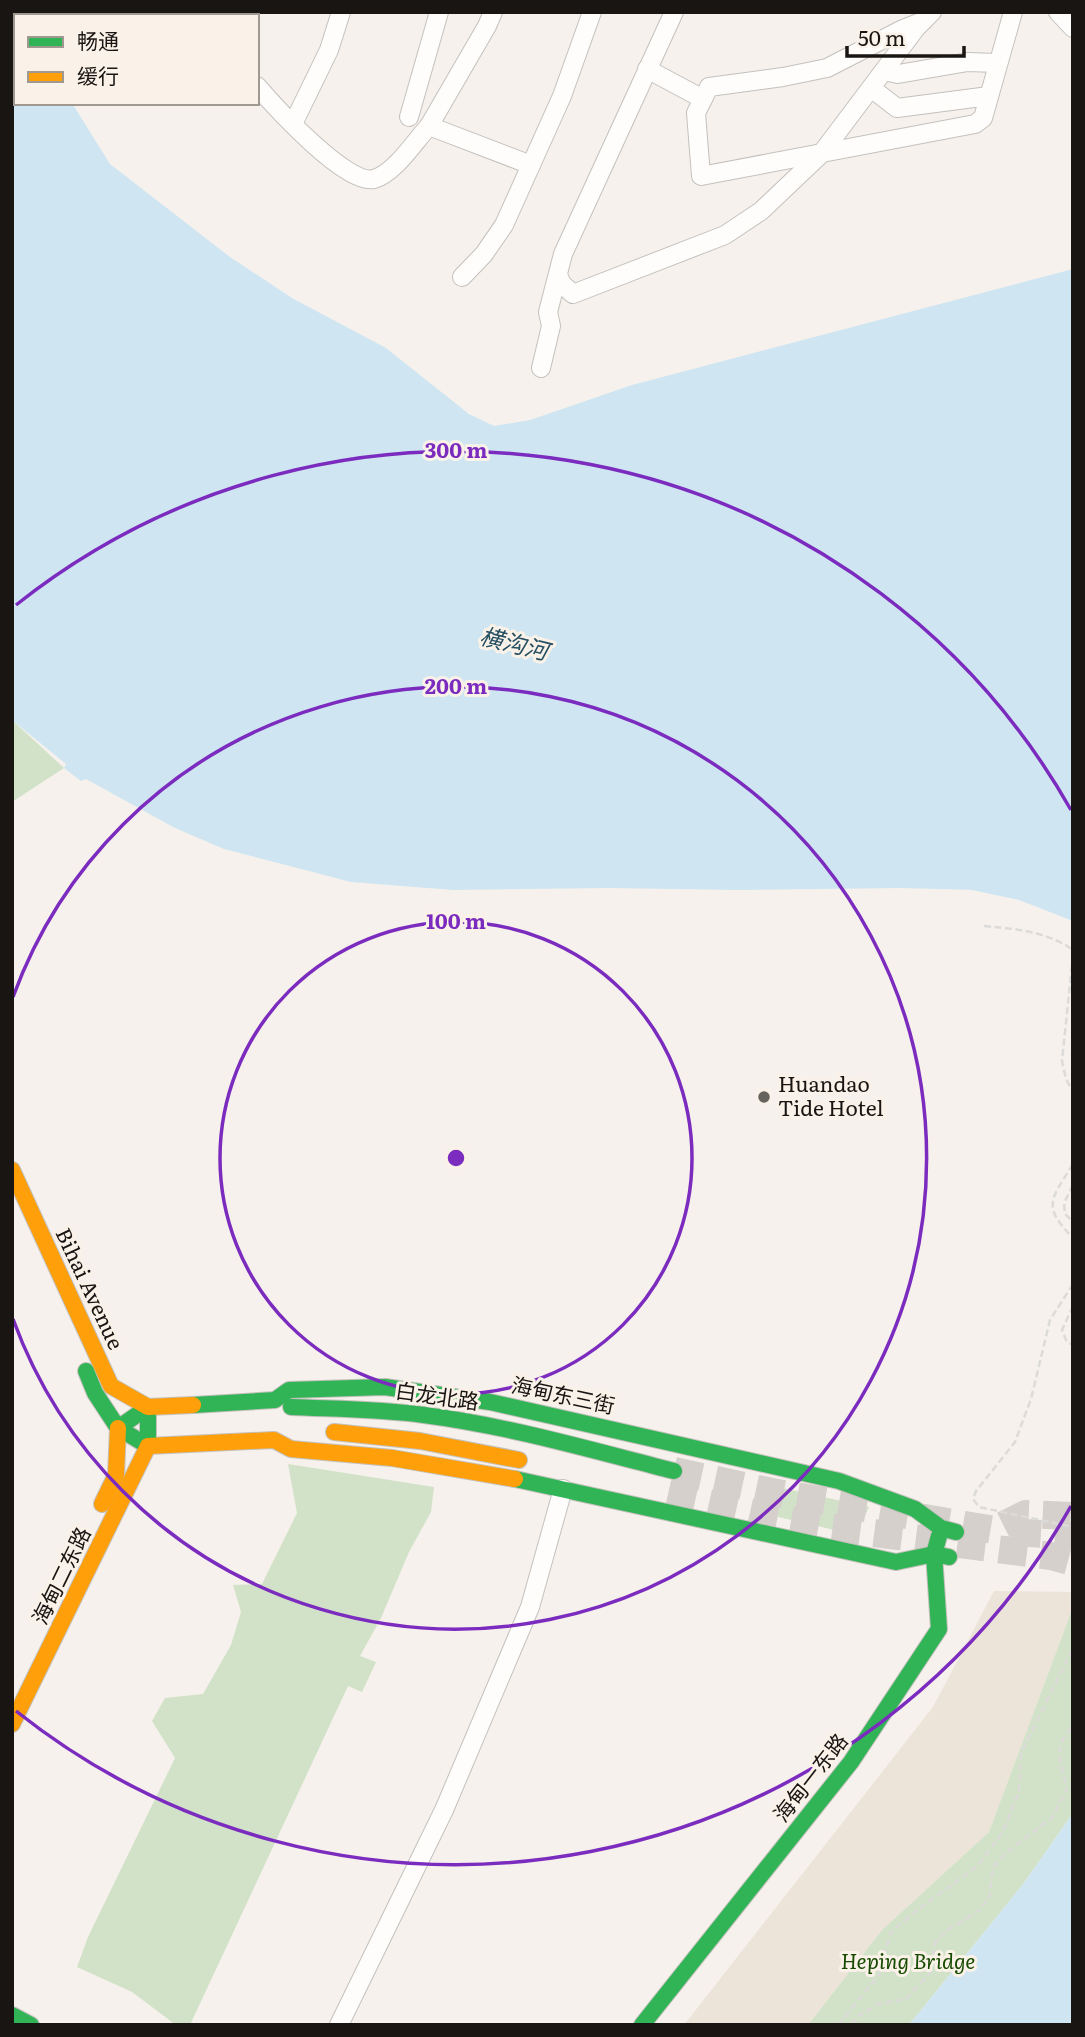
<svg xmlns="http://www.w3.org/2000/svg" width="1085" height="2037" font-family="Literata,'Noto Sans SC',serif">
<rect width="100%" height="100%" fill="#f6f1ec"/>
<!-- built -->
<polygon fill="#ece3d9" points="994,1591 1073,1592 1073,1607 989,1832 882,1930 808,2025 684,2025 933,1707"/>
<!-- green -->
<g fill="#d2e2c8">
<polygon points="12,720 64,768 12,802"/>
<polygon points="288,1464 434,1487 431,1512 409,1552 381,1618 360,1656 376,1662 362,1692 348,1686 190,2025 176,2025 132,1992 77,1967 88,1937 175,1758 152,1721 165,1698 203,1694 231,1645 241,1612 233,1585 262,1584 297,1513"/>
<polygon points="782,1488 869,1507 856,1535 774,1516"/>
<polygon points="1073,1607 1073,1813 1024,1883 909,2025 808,2025 882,1930 989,1832"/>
</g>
<!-- water -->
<g fill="#cfe6f2">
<polygon points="12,12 16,12 18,16 16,16 16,103 72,103 110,164 230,257 292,298 386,348 469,414 494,426 530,420 632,385 1073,269 1073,921 1019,900 972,890 901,888 735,890 609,888 453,890 351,882 224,849 175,828 86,779 81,781 64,768 66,764 12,720"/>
<polygon points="1073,1813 1073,2025 909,2025 1024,1883"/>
</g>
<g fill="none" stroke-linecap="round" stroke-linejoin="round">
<!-- primary-tunnel -->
<g stroke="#d5d0cb" stroke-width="28" stroke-dasharray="28 14" stroke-linecap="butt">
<polyline points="674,1471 772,1492 994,1530 1026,1514 1073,1516"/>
<polyline points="668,1494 766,1516 827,1527 1051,1556 1073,1562"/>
<polyline points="1013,1532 1073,1536"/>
</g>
<!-- street casing -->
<g stroke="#c4c1bd" stroke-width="20">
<g id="street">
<polyline points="205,12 207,16"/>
<polyline points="1058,12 1073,28"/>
<polyline points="923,21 903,29 827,68 783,77 709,87 696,113 701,176 975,124 983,118 1013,12"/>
<polyline points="647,69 703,99"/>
<polyline points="884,71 898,74 968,62 997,63"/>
<path d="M257,86C275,107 347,186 374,179C394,174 415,141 429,126L531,165"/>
<polyline points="871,88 897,108 989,96"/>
<polyline points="409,117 439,12"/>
<polyline points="293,124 329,50 341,12"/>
<polyline points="429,126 487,26 493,12"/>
<polyline points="558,275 562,284 573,294 725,235 761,211 821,154 916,28 932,12"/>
<polyline points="462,277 484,254 504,225 562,96 592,12"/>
<polyline points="541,368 551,326 548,312 563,254 674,12"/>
<polyline points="339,2025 444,1810 530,1607 563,1489"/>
</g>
</g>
<!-- fast casing -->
<g stroke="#c4c1bd" stroke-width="18">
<g id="fast">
<polyline points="86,1371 95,1393 118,1428 148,1446 148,1407 118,1428"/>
<polyline points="193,1405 275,1400 289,1390 385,1387 490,1402 839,1481 915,1509 941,1528 956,1532"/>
<path d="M291,1407C335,1409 380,1409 424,1415C509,1426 591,1450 674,1471"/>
<polyline points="515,1479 896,1562 934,1554 949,1557"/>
<polyline points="12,2015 31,2025"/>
<polyline points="642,2025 851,1762 939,1629 934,1554 939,1536"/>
</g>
</g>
<!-- slow casing -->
<g stroke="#c4c1bd" stroke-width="18">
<g id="slow">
<polyline points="12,1170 111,1386 148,1407 193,1405"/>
<polyline points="334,1432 420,1441 519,1460"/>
<polyline points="148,1446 274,1440 291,1449 392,1458 515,1479"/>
<polyline points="102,1504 116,1475 118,1428"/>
<polyline points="12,1724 148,1446"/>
</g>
</g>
<!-- path -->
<g stroke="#dcdbd9" stroke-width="2.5" stroke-dasharray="7 3.5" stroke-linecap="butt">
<path d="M984,926C1016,929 1046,931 1073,950"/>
<polyline points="1073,955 1062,1061 1066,1079 1073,1092"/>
<path d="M1073,1164C1051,1200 1041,1205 1073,1238"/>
<polyline points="1073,1185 1064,1203 1065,1214 1073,1222"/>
<polyline points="1073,1284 1050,1320 1031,1399 1015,1442 976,1491 973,1499 979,1507 1073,1527"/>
<polyline points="1073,1306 1062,1330 1067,1342 1073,1345"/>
<polyline points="838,2025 879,1975 891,1932 917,1910 978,1866 1002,1833 1019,1792 1021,1753 1073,1648"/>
<path d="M851,2025L857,2017L878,2004L906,1999L930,1973L935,1943L949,1929L978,1911L989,1898L993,1867L1008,1851L1052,1818L1067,1788C1060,1762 1052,1747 1073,1726"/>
</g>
<!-- street -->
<use href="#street" stroke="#fefdfc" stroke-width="18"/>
<!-- fast -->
<use href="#fast" stroke="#30b455" stroke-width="16"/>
<!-- slow -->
<use href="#slow" stroke="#ff9f0a" stroke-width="16"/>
</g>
<!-- distance rings -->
<g fill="none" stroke="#7b2cbf" stroke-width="3.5">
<circle cx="456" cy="1158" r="236"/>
<path d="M13 997A471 471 0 1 1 13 1319"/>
<path d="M1071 1506A707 707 0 0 1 16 1711M16 605A707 707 0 0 1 1071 810"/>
</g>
<!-- markers -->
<circle fill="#66625e" stroke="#faf1e8" stroke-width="2.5" cx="764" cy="1097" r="7"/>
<g text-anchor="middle" stroke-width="6" stroke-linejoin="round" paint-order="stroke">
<!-- poi labels -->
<g font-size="21" fill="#181512" stroke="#faf1e8" text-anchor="start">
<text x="778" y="1092">Huandao<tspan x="778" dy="24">Tide Hotel</tspan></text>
</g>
<!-- street labels -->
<g font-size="21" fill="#181512" stroke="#faf1e8">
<text transform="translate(89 1289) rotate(65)" y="7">Bihai Avenue</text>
<text transform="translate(563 1396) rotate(12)" y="7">海甸东三街</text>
<text transform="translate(437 1397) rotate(8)" y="7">白龙北路</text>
<text transform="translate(62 1576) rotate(-64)" y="7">海甸二东路</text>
<text transform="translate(811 1778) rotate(-52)" y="7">海甸一东路</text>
</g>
<!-- park labels -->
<g font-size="21" font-style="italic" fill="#164a00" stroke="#faf1e8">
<text x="908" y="1969">Heping Bridge</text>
</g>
<!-- water labels -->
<g font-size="23" font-style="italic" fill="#254f62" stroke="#faf1e8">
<text transform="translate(514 644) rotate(14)" y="8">横沟河</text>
</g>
</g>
<circle cx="456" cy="1158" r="10" fill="#7b2cbf" stroke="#faf1e8" stroke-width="3.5"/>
<g font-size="21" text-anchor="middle" font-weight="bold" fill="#7b2cbf" stroke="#faf1e8" stroke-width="6" stroke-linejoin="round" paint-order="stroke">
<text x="456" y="458">300 m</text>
<text x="456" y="694">200 m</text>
<text x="456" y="929">100 m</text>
</g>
<!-- border -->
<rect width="1085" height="2037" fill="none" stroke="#181512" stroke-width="28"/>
<!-- legend -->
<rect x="14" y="14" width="245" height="91" fill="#faf1e8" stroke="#a09992" stroke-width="2"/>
<rect x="28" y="37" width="35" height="10" fill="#30b455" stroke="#a09992" stroke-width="2"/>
<text x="77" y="49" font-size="21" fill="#181512">畅通</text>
<rect x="28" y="72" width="35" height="10" fill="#ff9f0a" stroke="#a09992" stroke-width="2"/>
<text x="77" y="84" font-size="21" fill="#181512">缓行</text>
<!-- scale -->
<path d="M847 46v10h117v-10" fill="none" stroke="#181512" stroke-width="3.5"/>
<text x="858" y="46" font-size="21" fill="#181512" stroke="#faf1e8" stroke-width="5" paint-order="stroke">50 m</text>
</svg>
